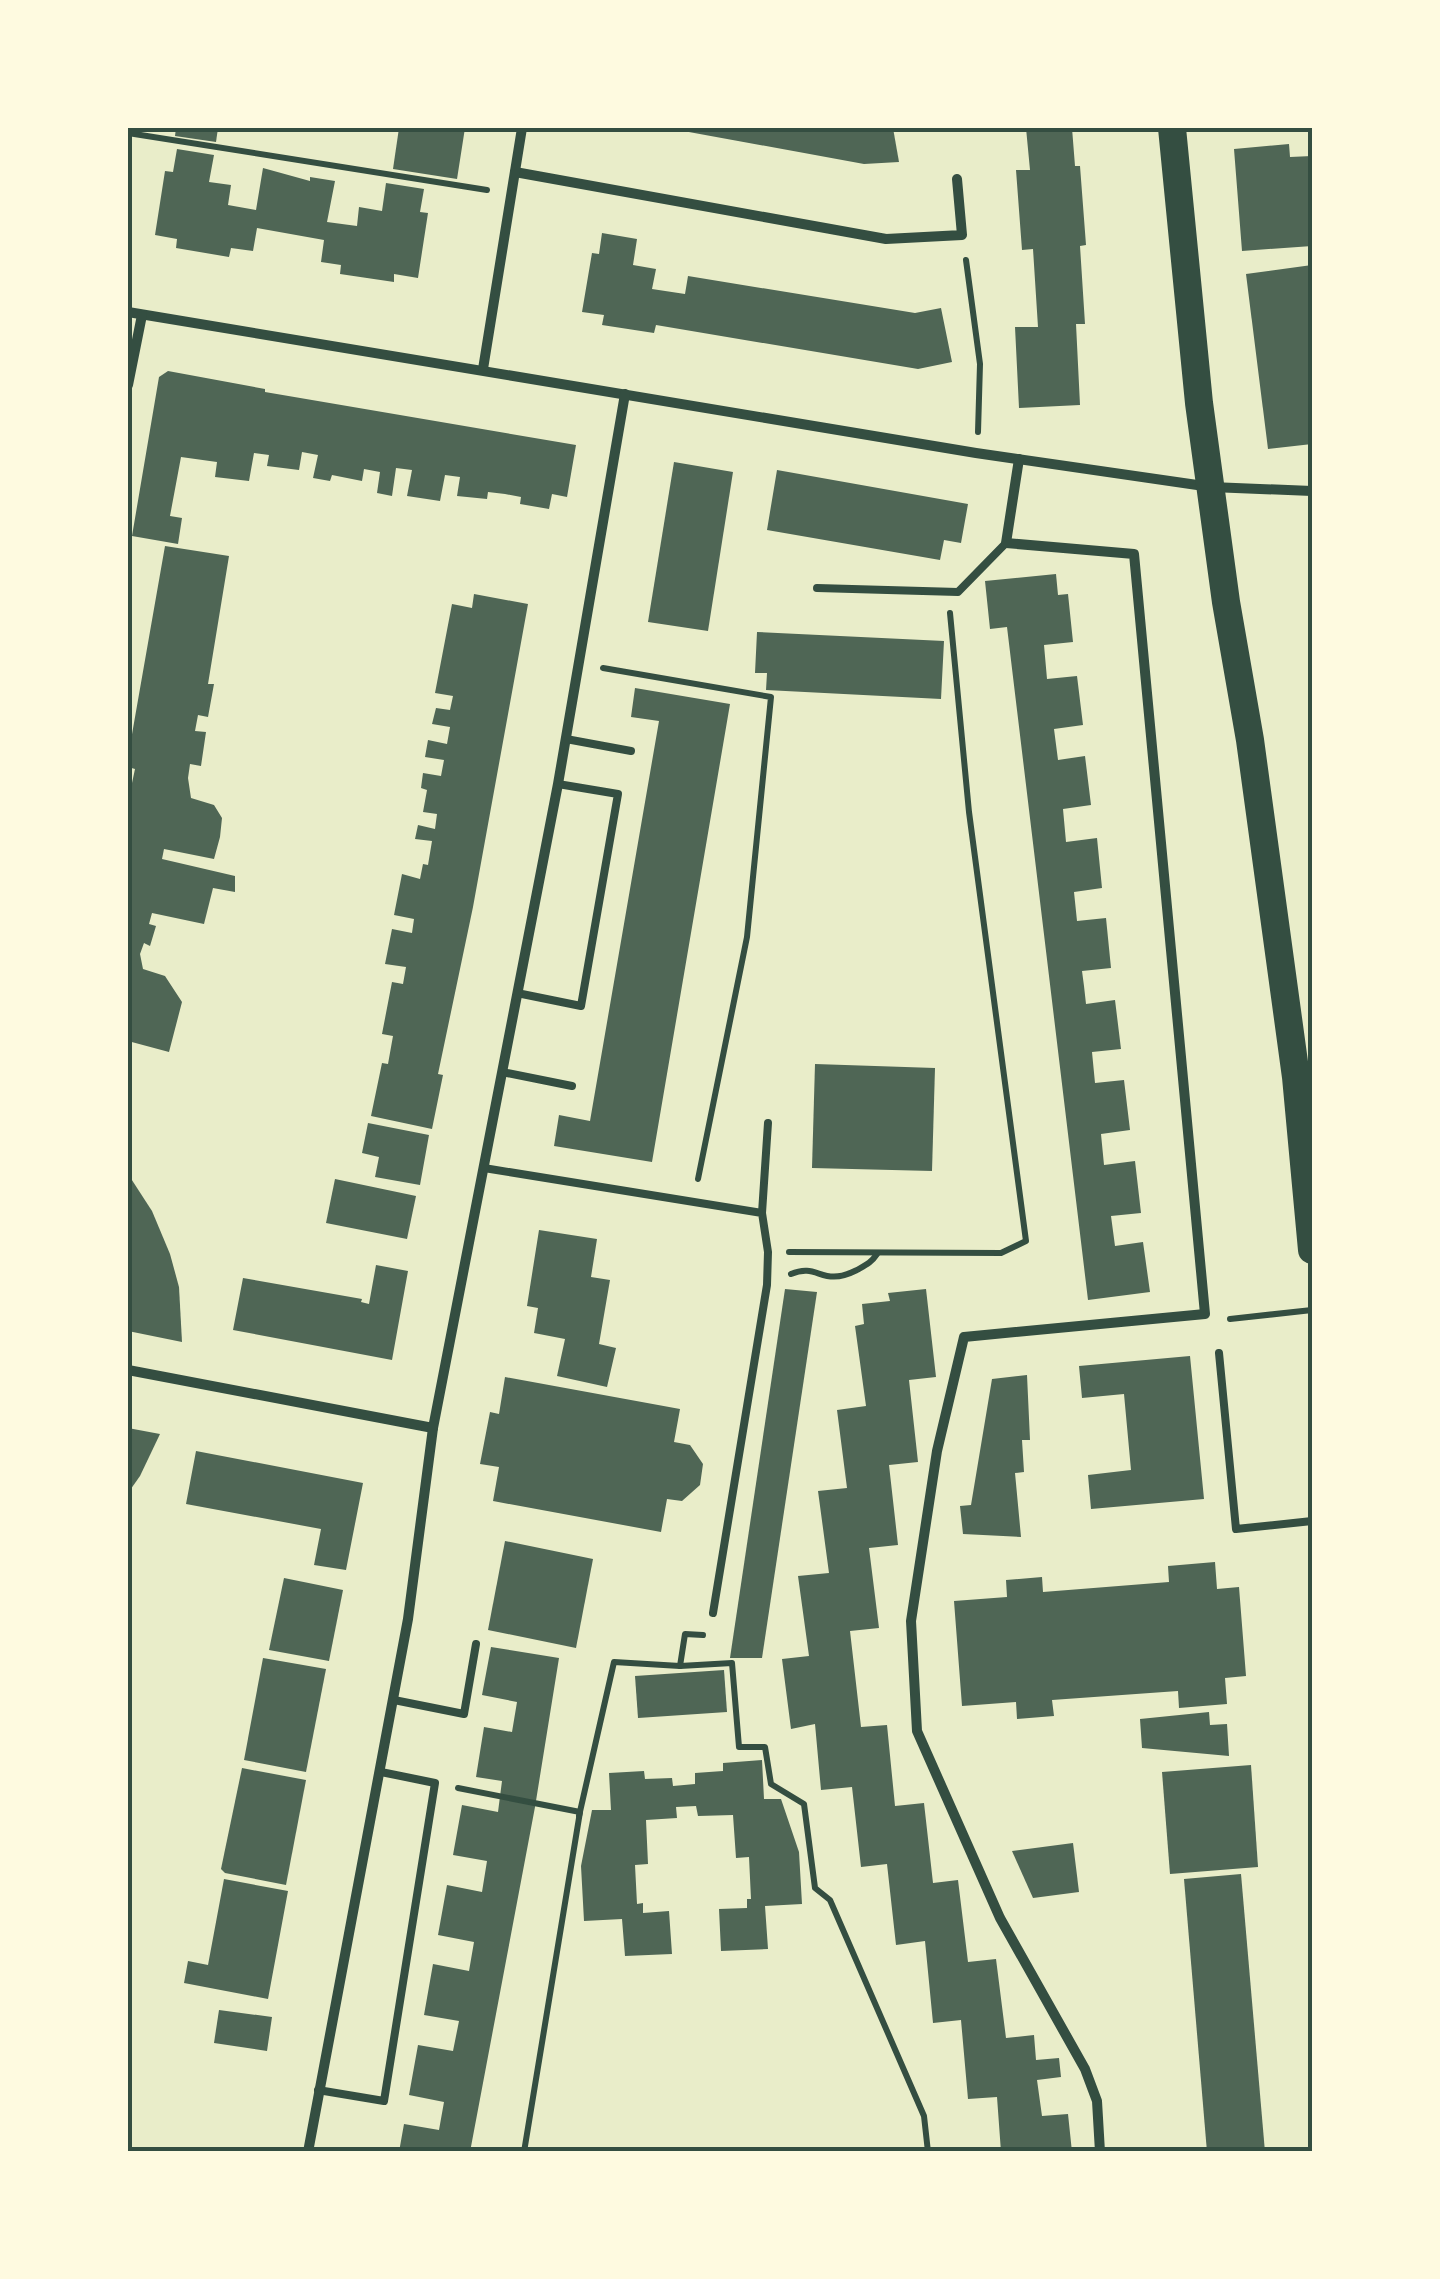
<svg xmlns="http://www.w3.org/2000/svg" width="1440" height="2279" font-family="'Crimson Pro',serif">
<rect width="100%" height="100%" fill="#e9edc9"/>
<!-- building -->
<g fill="#4f6655">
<polygon points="176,128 218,128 216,142 175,136"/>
<polygon points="399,128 465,128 457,179 393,169"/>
<polygon points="667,128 893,128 899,162 864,164"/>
<polygon points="1026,128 1072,128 1075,166 1080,166 1086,245 1080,246 1085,324 1076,324 1080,405 1019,408 1015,327 1038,327 1033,249 1022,250 1016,170 1030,170"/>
<polygon points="1289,144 1290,157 1312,156 1312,246 1242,251 1234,149"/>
<polygon points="177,149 214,155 209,182 231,185 228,205 256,210 263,168 310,181 310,177 335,181 327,222 357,226 359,207 382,211 386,183 424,189 420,212 428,213 418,278 394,274 394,282 340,274 341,265 321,262 324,240 257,228 253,251 231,248 229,257 176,248 177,239 155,235 165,171 173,172"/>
<polygon points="602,233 637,239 633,265 656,269 652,289 685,294 688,276 915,313 941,308 952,362 918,369 656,325 654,333 602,325 604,315 582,312 592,253 599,254"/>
<polygon points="1312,265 1312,444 1268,449 1246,274"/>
<polygon points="168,371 265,389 265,392 576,445 567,497 552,494 549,509 520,504 521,497 505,494 488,492 487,499 457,496 460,477 445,475 440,501 407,496 412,470 396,468 392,496 377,493 380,472 364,469 362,481 332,475 330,481 313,478 318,455 302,452 299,470 267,466 269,455 254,453 249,481 215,477 217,462 181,457 170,516 182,518 178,544 132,536 159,377"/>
<polygon points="674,462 733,472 708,631 648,622"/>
<polygon points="777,470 968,504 961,543 944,540 940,560 767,530"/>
<polygon points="165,546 229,556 208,684 214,684 208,717 198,715 195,731 206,732 201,766 190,764 188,778 191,798 214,805 222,818 220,837 214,859 164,849 162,859 235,876 235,892 213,888 204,924 152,913 149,924 156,926 150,946 144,943 140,954 143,969 165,976 182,1002 169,1052 128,1041 128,782 132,783 135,769 128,767 128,757"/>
<polygon points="1056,574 1058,595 1068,594 1073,642 1044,645 1047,679 1077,676 1083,725 1054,729 1058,760 1085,756 1091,805 1063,809 1066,842 1097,838 1102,888 1074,892 1077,921 1106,918 1111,968 1082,971 1084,986 1086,1004 1115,1000 1121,1049 1092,1052 1095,1083 1124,1080 1130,1130 1101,1134 1104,1165 1135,1161 1141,1213 1111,1216 1115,1246 1143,1242 1150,1292 1088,1300 1007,627 990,629 985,581"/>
<polygon points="474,594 528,604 473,907 438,1074 443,1075 432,1129 371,1116 382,1063 388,1064 393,1036 382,1034 392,982 403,984 406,967 385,964 392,929 412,933 414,919 394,915 402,874 420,879 423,864 428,865 432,841 415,839 418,825 435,829 437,814 423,812 427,790 421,788 423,773 441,776 444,760 425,757 428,740 447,744 450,727 432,724 436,708 450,710 453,696 435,693 452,604 472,608"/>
<polygon points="757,632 944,641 941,699 766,690 767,673 755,673"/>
<polygon points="635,688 730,704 652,1162 554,1146 559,1115 590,1121 659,721 631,717"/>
<polygon points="815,1064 935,1068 932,1171 812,1168"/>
<polygon points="368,1123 429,1135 420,1185 375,1177 379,1157 362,1153"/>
<polygon points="128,1174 152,1211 170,1254 179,1287 182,1342 128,1331"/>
<polygon points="335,1179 416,1196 407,1239 326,1223"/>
<polygon points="539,1230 597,1239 591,1277 610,1280 599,1344 616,1348 607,1387 557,1376 565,1339 534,1333 538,1308 527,1306"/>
<polygon points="376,1265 408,1271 392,1360 233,1330 243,1278 362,1299 361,1302 369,1304"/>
<polygon points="785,1289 817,1292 762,1658 730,1658"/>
<polygon points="926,1289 936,1377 909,1380 918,1462 889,1465 898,1545 869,1548 879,1628 850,1631 861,1727 887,1725 895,1806 924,1803 933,1883 958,1880 968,1962 996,1959 1006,2038 1034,2035 1036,2060 1059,2058 1061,2077 1037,2080 1042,2116 1068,2114 1072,2152 1001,2152 997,2097 968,2099 961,2020 933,2023 925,1941 896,1945 887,1864 861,1867 852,1787 821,1790 815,1724 791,1729 782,1659 809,1656 798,1576 829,1573 818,1491 847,1488 837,1410 866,1406 855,1326 864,1324 862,1304 890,1301 888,1293"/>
<polygon points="1190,1356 1204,1499 1091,1509 1088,1475 1131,1470 1124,1394 1082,1398 1079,1366"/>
<polygon points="1027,1375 1030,1440 1022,1440 1024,1472 1015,1473 1021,1537 963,1534 960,1506 971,1505 992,1379"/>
<polygon points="505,1377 680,1409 674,1442 690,1445 703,1464 700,1485 682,1501 667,1499 661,1532 493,1501 499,1467 480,1464 490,1412 499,1414"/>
<polygon points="128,1428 160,1434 140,1476 128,1493"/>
<polygon points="196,1451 363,1483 346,1570 314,1565 321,1529 186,1504"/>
<polygon points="505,1541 593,1559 576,1648 488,1630"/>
<polygon points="1215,1562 1217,1589 1239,1587 1246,1676 1225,1678 1227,1704 1179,1708 1178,1691 1052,1700 1054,1716 1017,1719 1016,1702 962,1706 954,1601 1007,1597 1006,1580 1042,1577 1043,1592 1169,1582 1168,1566"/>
<polygon points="284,1578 343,1590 329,1661 269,1650"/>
<polygon points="491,1647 559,1658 535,1807 470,2152 399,2152 404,2124 439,2130 444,2102 409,2095 418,2045 453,2051 459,2021 424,2015 433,1964 469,1971 474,1942 438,1935 447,1885 482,1892 487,1861 453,1855 462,1805 498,1812 502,1781 476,1777 484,1727 512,1732 517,1702 482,1695"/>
<polygon points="263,1658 326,1669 306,1772 244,1760"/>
<polygon points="724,1670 727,1712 638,1718 635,1676"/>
<polygon points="1209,1712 1210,1725 1227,1724 1229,1756 1142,1748 1140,1719"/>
<polygon points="762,1760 764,1799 781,1799 799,1852 802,1904 765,1906 768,1949 721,1951 719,1909 747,1908 747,1899 751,1899 749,1857 736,1858 733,1815 698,1816 696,1806 676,1807 677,1818 646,1820 648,1864 635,1865 637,1904 643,1903 643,1913 669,1911 672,1954 625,1956 622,1919 584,1921 581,1866 592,1810 611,1810 609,1773 644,1771 645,1779 672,1778 673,1786 695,1784 695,1773 723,1771 723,1763"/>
<polygon points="1251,1765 1258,1867 1170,1874 1162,1772"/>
<polygon points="242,1768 306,1780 286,1885 225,1873 221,1869"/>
<polygon points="1073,1843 1079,1892 1033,1898 1012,1851"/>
<polygon points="1241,1874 1265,2152 1207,2152 1184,1879"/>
<polygon points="224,1879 288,1891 268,1999 184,1983 188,1961 208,1965"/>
<polygon points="219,2010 272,2017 267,2051 214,2043"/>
</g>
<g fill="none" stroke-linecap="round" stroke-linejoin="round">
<!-- path -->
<g stroke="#344e41" stroke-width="6">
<polyline points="128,133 487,190"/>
<polyline points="966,260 980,364 978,432"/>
<polyline points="603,668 771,697 747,937 698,1179"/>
<polyline points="789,1252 1001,1253 1026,1241 969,812 950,613"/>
<path d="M791,1274C819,1262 821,1288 857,1270C866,1265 871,1263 877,1254"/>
<polyline points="1230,1319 1312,1310"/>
<polyline points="680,1666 685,1634 703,1635"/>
<polyline points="458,1788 580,1812 524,2152"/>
<polyline points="579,1816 614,1662 680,1666 732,1663 739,1747 765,1747 771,1784 804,1804 815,1888 830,1900 924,2116 928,2152"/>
</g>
<!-- service -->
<g stroke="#344e41" stroke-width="8">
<polyline points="817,588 958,592 1006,543"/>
<polyline points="566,739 631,751"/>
<polyline points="517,993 581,1006 618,794 558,784"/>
<polyline points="502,1072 572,1086"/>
<polyline points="484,1168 762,1213 768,1252 767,1285 713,1613"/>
<polyline points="762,1213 768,1123"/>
<polyline points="1219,1353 1236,1529 1312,1521"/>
<polyline points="394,1700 464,1714 476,1644"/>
<polyline points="318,2090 384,2101 435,1783 381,1772"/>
</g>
<!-- minor -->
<g stroke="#344e41" stroke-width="10">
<polyline points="515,172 886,239 962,235 957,179"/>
<polyline points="128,312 976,453 1211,487 1312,491"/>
<polyline points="483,369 522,128"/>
<polyline points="128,385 142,315"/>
<polyline points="1019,459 1006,543 1134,554 1205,1314 964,1337 937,1451 911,1621 917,1731 1000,1918 1085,2069 1097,2101 1100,2152"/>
<polyline points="128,1370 433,1428"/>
<polyline points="308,2152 408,1619 433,1428 558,784 625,394"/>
</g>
<!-- trunk -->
<polyline stroke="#344e41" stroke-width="28" points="1172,128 1199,403 1226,602 1250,740 1296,1077 1312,1250"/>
</g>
<!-- border -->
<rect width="1440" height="2279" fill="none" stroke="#fefae0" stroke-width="260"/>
<rect x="130" y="130" width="1180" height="2019" fill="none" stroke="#344e41" stroke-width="4"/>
</svg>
